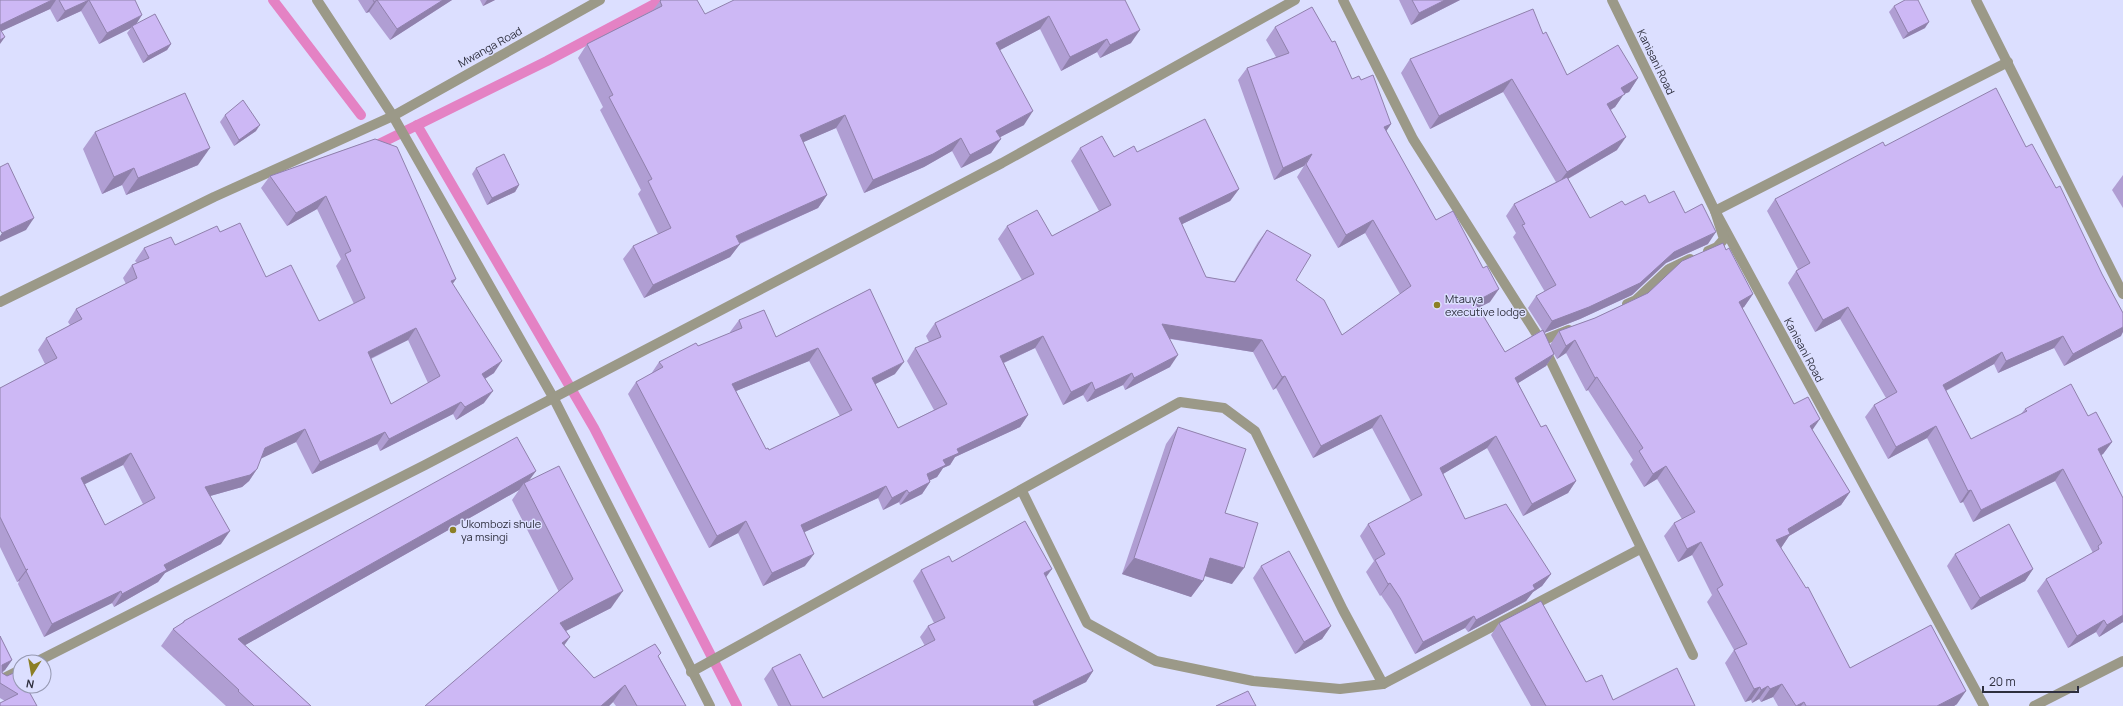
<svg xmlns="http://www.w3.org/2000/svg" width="2123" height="706" font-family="Manrope,sans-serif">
<rect width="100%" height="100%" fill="#dcdfff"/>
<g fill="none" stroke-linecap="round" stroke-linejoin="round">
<!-- stream -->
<g stroke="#e482c4" stroke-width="10">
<polyline points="273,0 361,115"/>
<polyline points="417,125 594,428 737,706"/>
<polyline points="379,144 547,61 662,0"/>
</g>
<!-- minor -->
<g stroke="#9b9988" stroke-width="10">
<polyline points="317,0 393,116 553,397 710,706"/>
<polyline points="1343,0 1413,139 1541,341 1693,655"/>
<polyline points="1612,0 1715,211 1984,706"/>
<polyline points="1976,0 2123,294"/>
<polyline points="1708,251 1717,247 1724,239 1715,211 2008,62"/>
<polyline points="0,302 214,197 393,116 600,0"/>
<polyline points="1627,304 1636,300 1669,269 1690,259"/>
<polyline points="1541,341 1569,330"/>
<polyline points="1022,491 1087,623 1156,661 1253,681 1340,689 1383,684 1640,549"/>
<polyline points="36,662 425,465 1002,163 1295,0"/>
<polyline points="691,672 1180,402 1224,408 1255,431 1343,610 1383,684"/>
<polyline points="0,680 20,670"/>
<polyline points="2034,706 2123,661"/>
</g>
</g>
<!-- wall -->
<g fill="#b09ed3" fill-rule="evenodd">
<polygon points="0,0 135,0 136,24 171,44 167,50 143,63 127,33 131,28 99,44 81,11 57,22 50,9 1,31 0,44"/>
<polygon points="358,0 452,0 390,40 369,12 366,13"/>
<polygon points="480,0 495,0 483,6"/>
<polygon points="1125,0 1131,43 1100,58 1097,52 1061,71 1040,29 1000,50 1024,125 1000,137 991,153 961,168 952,151 924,167 864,193 836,128 803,142 827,195 818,208 740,244 730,257 644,298 623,259 633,246 658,234 638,194 641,190 600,110 603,107 578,58 587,44 653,10 660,1 705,14"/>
<polygon points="1399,0 1460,0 1411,25"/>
<polygon points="1894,6 1925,28 1903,39 1889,12"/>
<path d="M1275,27L1352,79L1361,80L1391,124L1386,131L1436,220L1490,302L1478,308L1505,352L1542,330L1528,308L1536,296L1545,292L1513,237L1516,233L1506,216L1514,204L1556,182L1503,92L1430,129L1401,73L1410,59L1543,34L1567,75L1638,78L1629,92L1624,94L1615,107L1611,110L1617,150L1568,179L1590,218L1625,205L1649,203L1685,213L1708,244L1666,263L1632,295L1580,319L1544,333L1550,345L1559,331L1595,318L1648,293L1726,250L1753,294L1744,307L1742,308L1794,404L1812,430L1850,492L1841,505L1789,536L1781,548L1850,668L1957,704L1954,706H1778L1773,697L1761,702L1759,699L1752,703L1751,700L1745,702L1725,663L1734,650L1707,602L1712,595L1692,555L1678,562L1664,536L1674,523L1682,519L1657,479L1644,487L1630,464L1633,460L1588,390L1586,391L1566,353L1557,359L1554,354L1546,366L1518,383L1541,427L1576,481L1568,493L1523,516L1487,448L1443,474L1465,519L1551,574L1542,586L1533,592L1526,601L1468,632L1465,628L1415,654L1391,610L1381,595L1380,596L1366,572L1374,561L1360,536L1368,524L1411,501L1372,428L1313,458L1276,388L1273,390L1253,352L1170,339V367L1125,390L1123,385L1087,402L1083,395L1063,405L1035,348L1004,363L1028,415L1020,427L955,457L950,465L943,468L937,477L930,480V482L922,494L900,505L899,502L883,510L878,498L804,532L805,566L763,586L738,533L709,548L628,394L636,382L651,374L659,362L730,333V332L739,320L776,337L870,289L895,374L875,384L898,428L934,410L907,361L915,348L929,342L926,336L935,323L1022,280L998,239L1007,226L1052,236L1099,211L1071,161L1080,148L1114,157L1137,152L1239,189L1230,201L1182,224L1206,277L1234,282L1258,242L1267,230L1296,280L1342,335L1400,294L1365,233L1338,248L1297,177L1304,166L1274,180L1238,80L1247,68L1276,57L1266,40ZM809,361L840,416L769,450L766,449L736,391Z"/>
<polygon points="225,115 256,131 234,146 220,122"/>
<polygon points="95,132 198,165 126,195 122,185 102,194 83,149"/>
<path d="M375,139L453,284L494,373L485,379L484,403L456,420L453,414L380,451L377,444L312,474L296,442L261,458L257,469L249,481L242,487L210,496L221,544L165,573L158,582L114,607L112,603L44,637L18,584L19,581L17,582L0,547V388L45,364L38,350L46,338L70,325L68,322L76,309L126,284L123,278L132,265L137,263L135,261L144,248L175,245L220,232L266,277L319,321L354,304L336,266L341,259L317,209L287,226L261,188L270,176ZM408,340L428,383L391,404L371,359ZM123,465L143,504L105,525L85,484Z"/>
<polygon points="1885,146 2121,336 2064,366 2054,348 1998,373 1994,364 1946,391 1971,439 2021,414 2025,409 2088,416 2112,442 2103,454 2101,455 2123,622 2099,637 2096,632 2068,648 2037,591 2046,579 2093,553 2055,481 1973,522 1963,502 1960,503 1927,438 1888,459 1865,417 1874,405 1886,398 1840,319 1815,332 1788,283 1796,271 1798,269 1767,211 1775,199"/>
<polygon points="476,168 519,185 515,192 487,205 472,174"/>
<polygon points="2123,175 2123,208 2112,190"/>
<polygon points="1178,427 1225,513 1232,584 1204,576 1203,581 1191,597 1122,574 1166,444"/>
<polygon points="536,471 528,481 611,608 566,631 570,637 564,645 594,678 659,657 686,706 616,706 613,702 609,706 425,706 559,592 512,500 519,490 245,645 311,706 226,706 161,646 173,629 181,624 184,621"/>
<polygon points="1955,554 2033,569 2025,581 1971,610 1947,566"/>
<polygon points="952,562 1046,577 1093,671 1086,682 1037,706 778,706 764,679 772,668 823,698 925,646 920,637 928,626 934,623 913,581 921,570"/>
<polygon points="1261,566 1331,626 1322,639 1295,654 1253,578"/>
<polygon points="1499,623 1586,682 1613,700 1695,706 1531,706 1491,635"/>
<polygon points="0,636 12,660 5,670 2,673 37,706 5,701 0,698"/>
</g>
<!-- shaded-wall -->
<g fill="#9081ac">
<polygon points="52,0 56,0 50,9 0,32 0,25"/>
<polygon points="89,0 81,11 57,22 65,11"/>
<polygon points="377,0 369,12 366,13 374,2"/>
<polygon points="443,0 452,0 390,40 397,29"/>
<polygon points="487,0 495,0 483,6"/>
<polygon points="1445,0 1460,0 1411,25 1419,13"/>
<polygon points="142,15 135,26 132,26 131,28 99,44 107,33"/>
<polygon points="1049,16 1040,29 987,57 996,43"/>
<polygon points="1929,22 1925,28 1903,39 1908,33"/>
<polygon points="1140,30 1131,43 1100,58 1110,45"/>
<polygon points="5,37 0,44 0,40"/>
<polygon points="1107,39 1097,52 1061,71 1070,57"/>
<polygon points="171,44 167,50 143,63 148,56"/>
<polygon points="1638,78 1629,92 1624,94 1615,107 1598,117 1607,104 1621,88"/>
<polygon points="1512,79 1503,92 1430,129 1439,116"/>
<polygon points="1033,111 1024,125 987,144 996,131"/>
<polygon points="845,115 836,128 790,148 800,135"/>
<polygon points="1391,124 1383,136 1384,127"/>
<polygon points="260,125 256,131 234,146 239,140"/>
<polygon points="1626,137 1617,150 1557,185 1567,172"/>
<polygon points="961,138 952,151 924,167 864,193 873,180"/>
<polygon points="1001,139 991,153 961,168 970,155"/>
<polygon points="210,148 198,165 126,195 138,178"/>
<polygon points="1312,154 1304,166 1274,180 1283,168"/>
<polygon points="134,168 122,185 102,194 114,177"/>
<polygon points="519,185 515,192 487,205 492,198"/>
<polygon points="1239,189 1230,201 1170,230 1179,218"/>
<polygon points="827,195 818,208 727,249 736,236"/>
<polygon points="326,196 317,209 287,226 296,213"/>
<polygon points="34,218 26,230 0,242 0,236 2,233"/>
<polygon points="1373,220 1365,233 1338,248 1346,235"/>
<polygon points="1716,232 1708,244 1666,263 1632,295 1580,319 1544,333 1552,321 1674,252"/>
<polygon points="740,244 730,257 644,298 653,285"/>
<polygon points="456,279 448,291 451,281"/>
<polygon points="1499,289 1490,302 1466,314 1475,302"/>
<polygon points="1753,294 1744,307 1730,315 1739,302"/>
<polygon points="1848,307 1840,319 1815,332 1823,320"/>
<polygon points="1162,324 1262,340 1253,352 1154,336"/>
<polygon points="2123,327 2123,332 2121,336 2064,366 2073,354"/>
<polygon points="416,328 408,340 359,364 368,352"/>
<polygon points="1043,336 1035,348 992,368 1000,356"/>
<polygon points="2063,336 2054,348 1998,373 2006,361"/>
<polygon points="1575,340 1566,353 1557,359 1566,346"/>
<polygon points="818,348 809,361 724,396 732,384"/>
<polygon points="2002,352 1994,364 1934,397 1943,385"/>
<polygon points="1554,354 1546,366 1507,390 1515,378"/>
<polygon points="1178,355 1170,367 1125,390 1134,378"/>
<polygon points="502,361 494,373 473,386 482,374"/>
<polygon points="904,362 895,374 864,390 872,378"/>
<polygon points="1132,373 1123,385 1087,402 1095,390"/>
<polygon points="1285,376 1276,388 1273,390 1282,377"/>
<polygon points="1597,377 1588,390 1586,391 1595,378"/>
<polygon points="1092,382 1083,395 1063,405 1071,392"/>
<polygon points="493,391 484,403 456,420 465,407"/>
<polygon points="461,402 453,414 380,451 389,439"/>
<polygon points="1028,415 1020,427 955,457 950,465 943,468 937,477 918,486 927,474 957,449"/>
<polygon points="1381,415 1372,428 1313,458 1321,446"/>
<polygon points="1820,419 1811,432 1810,426"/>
<polygon points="1936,426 1927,438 1888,459 1896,447"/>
<polygon points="305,429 296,442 256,461 265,448"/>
<polygon points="385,432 377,444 312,474 320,462"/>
<polygon points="1496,436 1487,448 1431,481 1440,468"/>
<polygon points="2112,442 2103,454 2090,461 2098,449"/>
<polygon points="131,453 123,465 73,490 81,478"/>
<polygon points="1666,466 1657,479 1644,487 1653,474"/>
<polygon points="257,469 249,481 242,487 196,500 205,487"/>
<polygon points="2063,469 2055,481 1973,522 1981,510"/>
<polygon points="536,471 525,486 524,483 519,490 226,656 238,639"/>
<polygon points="1576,481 1568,493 1523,516 1532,504"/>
<polygon points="930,482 922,494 900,505 909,493"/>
<polygon points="886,486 878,498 792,538 801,525"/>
<polygon points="907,490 899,502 883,510 892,498"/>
<polygon points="1971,490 1963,502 1960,503 1968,491"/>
<polygon points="1850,492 1841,505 1789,536 1781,548 1767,553 1776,540 1788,529"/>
<polygon points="746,521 738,533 709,548 717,536"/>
<polygon points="230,531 221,544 165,573 158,582 114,607 122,594 164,565"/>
<polygon points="1701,542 1692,555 1678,562 1687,549"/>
<polygon points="814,554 805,566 763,586 772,573"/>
<polygon points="1134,558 1203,581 1191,597 1122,574"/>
<polygon points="1210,558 1244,568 1232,584 1199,574"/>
<polygon points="28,569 19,581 17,582 26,570"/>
<polygon points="1052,569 1044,580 1044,573"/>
<polygon points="2033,569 2025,581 1971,610 1980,598"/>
<polygon points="1551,574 1542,586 1533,592 1526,601 1468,632 1476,620"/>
<polygon points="1390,583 1381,595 1380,596 1388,584"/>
<polygon points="121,591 112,603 44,637 52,624"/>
<polygon points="623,591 611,608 548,640 560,623"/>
<polygon points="2123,615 2123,622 2099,637 2107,625"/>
<polygon points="1474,616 1465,628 1415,654 1423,642"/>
<polygon points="2104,620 2096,632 2068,648 2077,636"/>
<polygon points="1331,626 1322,639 1295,654 1304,642"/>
<polygon points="570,637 558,654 562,643"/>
<polygon points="12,660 5,670 0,673 2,665"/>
<polygon points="1093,671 1086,682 1037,706 1029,706 1033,701"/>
<polygon points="1782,684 1773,697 1761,702 1770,689"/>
<polygon points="625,685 613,702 609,706 601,706"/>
<polygon points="1768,686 1759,699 1752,703 1761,690"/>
<polygon points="1760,687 1751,700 1745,702 1754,689"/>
<polygon points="1966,691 1957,704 1954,706 1937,706"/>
<polygon points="1804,702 1801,706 1796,706"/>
</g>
<!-- building -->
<g fill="#cdb8f5" stroke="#9081ac" fill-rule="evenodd">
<polygon points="0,0 52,0 0,25"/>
<polygon points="59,0 89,0 65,11"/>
<polygon points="89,0 135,0 142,15 107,33"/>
<polygon points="373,0 443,0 397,29 377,0 374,2"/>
<polygon points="661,0 697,0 705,14 734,0 1125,0 1140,30 1110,45 1107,39 1070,57 1049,16 996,43 1033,111 996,131 1001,139 970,155 961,138 933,154 873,180 845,115 800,135 827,195 736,236 740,244 653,285 633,246 671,228 648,181 652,179 609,97 613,95 587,44 662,6 660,1"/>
<polygon points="1412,0 1445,0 1419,13"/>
<polygon points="1905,0 1918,0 1929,22 1908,33 1894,6"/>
<path d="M1312,7L1332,42L1335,41L1352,79L1359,76L1361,80L1373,75L1391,124L1384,127L1436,220L1453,211L1483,268L1487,266L1499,289L1475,302L1505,352L1543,330L1554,354L1515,378L1541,427L1546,425L1576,481L1532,504L1496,436L1440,468L1465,519L1506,504L1551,574L1533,585L1535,589L1476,620L1474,616L1423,642L1400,598L1390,583L1388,584L1375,560L1385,554L1368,524L1422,495L1381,415L1321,446L1285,376L1282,377L1262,340L1162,324L1178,355L1134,378L1132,373L1095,390L1092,382L1071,392L1043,336L1000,356L1028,415L957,449L959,453L943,460L946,465L927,474L930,482L909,493L907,490L892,498L886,486L801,525L814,554L772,573L746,521L717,536L636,382L663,367L659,362L696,343L698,346L742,328L739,320L764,310L776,337L870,289L904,362L872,378L898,428L947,404L915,348L941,337L935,323L1034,274L1007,226L1037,210L1052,236L1111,205L1080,148L1102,136L1114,157L1134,146L1137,152L1205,119L1239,189L1179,218L1206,277L1235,282L1267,230L1311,255L1296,280L1324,300L1342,335L1411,286L1373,220L1346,235L1306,164L1312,154L1283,168L1247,68L1289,53L1275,27ZM818,348L852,410L769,450L768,448L766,449L732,384Z"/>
<polygon points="1533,9 1543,34 1546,32 1567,75 1618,45 1638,78 1621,88 1625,94 1607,104 1626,137 1567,172 1512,79 1439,116 1410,59"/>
<polygon points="155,14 171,44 148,56 132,26"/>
<polygon points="0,29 5,37 0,40"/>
<polygon points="1996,88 2026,147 2032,144 2056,188 2060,186 2102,274 2123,313 2123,327 2073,354 2063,336 2006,361 2002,352 1943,385 1971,439 2027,411 2025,409 2071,384 2088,416 2096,412 2112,442 2098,449 2123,498 2123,615 2107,625 2104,620 2077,636 2046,579 2099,549 2098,546 2102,543 2063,469 1981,510 1971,490 1968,491 1936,426 1896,447 1874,405 1897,392 1848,307 1823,320 1796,271 1810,263 1775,199 1883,142 1885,146"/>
<polygon points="185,93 210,148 138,178 134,168 114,177 95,132"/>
<polygon points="243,100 260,125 239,140 225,115"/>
<path d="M375,139L397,147L456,279L451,281L502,361L482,374L493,391L465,407L461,402L389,439L385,432L320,462L305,429L265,448L257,469L250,475L205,487L230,531L164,565L167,570L122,594L121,591L52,624L26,571L28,569L26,570L0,517V388L57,358L46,338L82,319L76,309L137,278L132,265L149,258L144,248L171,237L175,245L217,226L220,232L240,223L266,277L291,265L319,321L365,298L345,254L351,251L326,196L296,213L270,176ZM416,328L440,376L391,404L368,352ZM131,453L155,498L105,525L81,478Z"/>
<polygon points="504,154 519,185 492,198 476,168"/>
<polygon points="8,163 34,218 2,233 0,230 0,167"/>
<polygon points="1567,177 1590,218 1622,201 1625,205 1645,195 1649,203 1674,191 1685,213 1702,204 1716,232 1674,252 1640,283 1589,307 1552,321 1536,296 1556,285 1522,225 1525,224 1514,204"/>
<polygon points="1723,243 1726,250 1729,248 1753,294 1739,302 1794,404 1808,397 1820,419 1810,426 1850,492 1788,529 1790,534 1776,540 1806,588 1808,587 1850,668 1931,625 1966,691 1937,706 1806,706 1804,702 1796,706 1782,684 1770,689 1768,686 1761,690 1760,687 1754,689 1734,650 1747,644 1717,589 1723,585 1701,542 1687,549 1674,523 1695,512 1666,466 1653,474 1639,451 1643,448 1597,377 1595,378 1575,340 1566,346 1559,331 1595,318 1648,293 1682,261"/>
<polygon points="1178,427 1246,449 1225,513 1258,523 1244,568 1210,558 1203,581 1134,558"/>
<polygon points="517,437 536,471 238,639 311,706 254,706 238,691 239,690 173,629 184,622 184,621"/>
<polygon points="559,466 623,591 560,623 570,637 562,643 594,678 655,644 661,653 658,656 686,706 637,706 625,685 601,706 425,706 573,579 524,483"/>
<polygon points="1025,521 1052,569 1044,573 1093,671 1033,701 1035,706 791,706 772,668 800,654 823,698 935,640 928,626 945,618 921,570 949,556 952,562"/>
<polygon points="2009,524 2033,569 1980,598 1955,554"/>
<polygon points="1289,551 1331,626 1304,642 1261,566"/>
<polygon points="1541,601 1586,682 1602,675 1613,700 1677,668 1695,706 1546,706 1499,623"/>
<polygon points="0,636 12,660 2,665 2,673 7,676 18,671 20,674 20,686 26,686 37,706 0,706 0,703 18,694 0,683"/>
<polygon points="1248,691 1256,706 1216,706"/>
</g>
<!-- markers -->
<g fill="#8c7f26" stroke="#dcdfff" stroke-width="1.5">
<circle cx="1437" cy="305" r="4"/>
<circle cx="453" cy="530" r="4"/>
</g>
<g text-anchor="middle" stroke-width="3" stroke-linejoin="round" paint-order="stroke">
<!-- street labels -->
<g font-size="11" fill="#2e2f3e" stroke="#dcdfff">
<text transform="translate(490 47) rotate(-29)" y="4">Mwanga Road</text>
<text transform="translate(1656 62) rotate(64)" y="4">Kanisani Road</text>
<text transform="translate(1804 350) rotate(62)" y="4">Kanisani Road</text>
</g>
<!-- poi labels -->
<g font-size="11" fill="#2e2f3e" stroke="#dcdfff" text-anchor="start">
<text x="1445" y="303">Mtauya<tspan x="1445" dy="13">executive lodge</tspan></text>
<text x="461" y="528">Ukombozi shule<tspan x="461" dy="13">ya msingi</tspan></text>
</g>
</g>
<!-- north arrow -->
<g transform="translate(32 674) rotate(191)"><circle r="19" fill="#dcdfff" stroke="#9699b2"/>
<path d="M0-3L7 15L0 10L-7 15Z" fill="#8c7f26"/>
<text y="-6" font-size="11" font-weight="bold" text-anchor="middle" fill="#2e2f3e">N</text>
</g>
<!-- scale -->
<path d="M1983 686v6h95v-6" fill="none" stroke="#2e2f3e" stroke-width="2"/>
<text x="1989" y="686" font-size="12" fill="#2e2f3e" stroke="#dcdfff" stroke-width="3" paint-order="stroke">20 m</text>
</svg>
